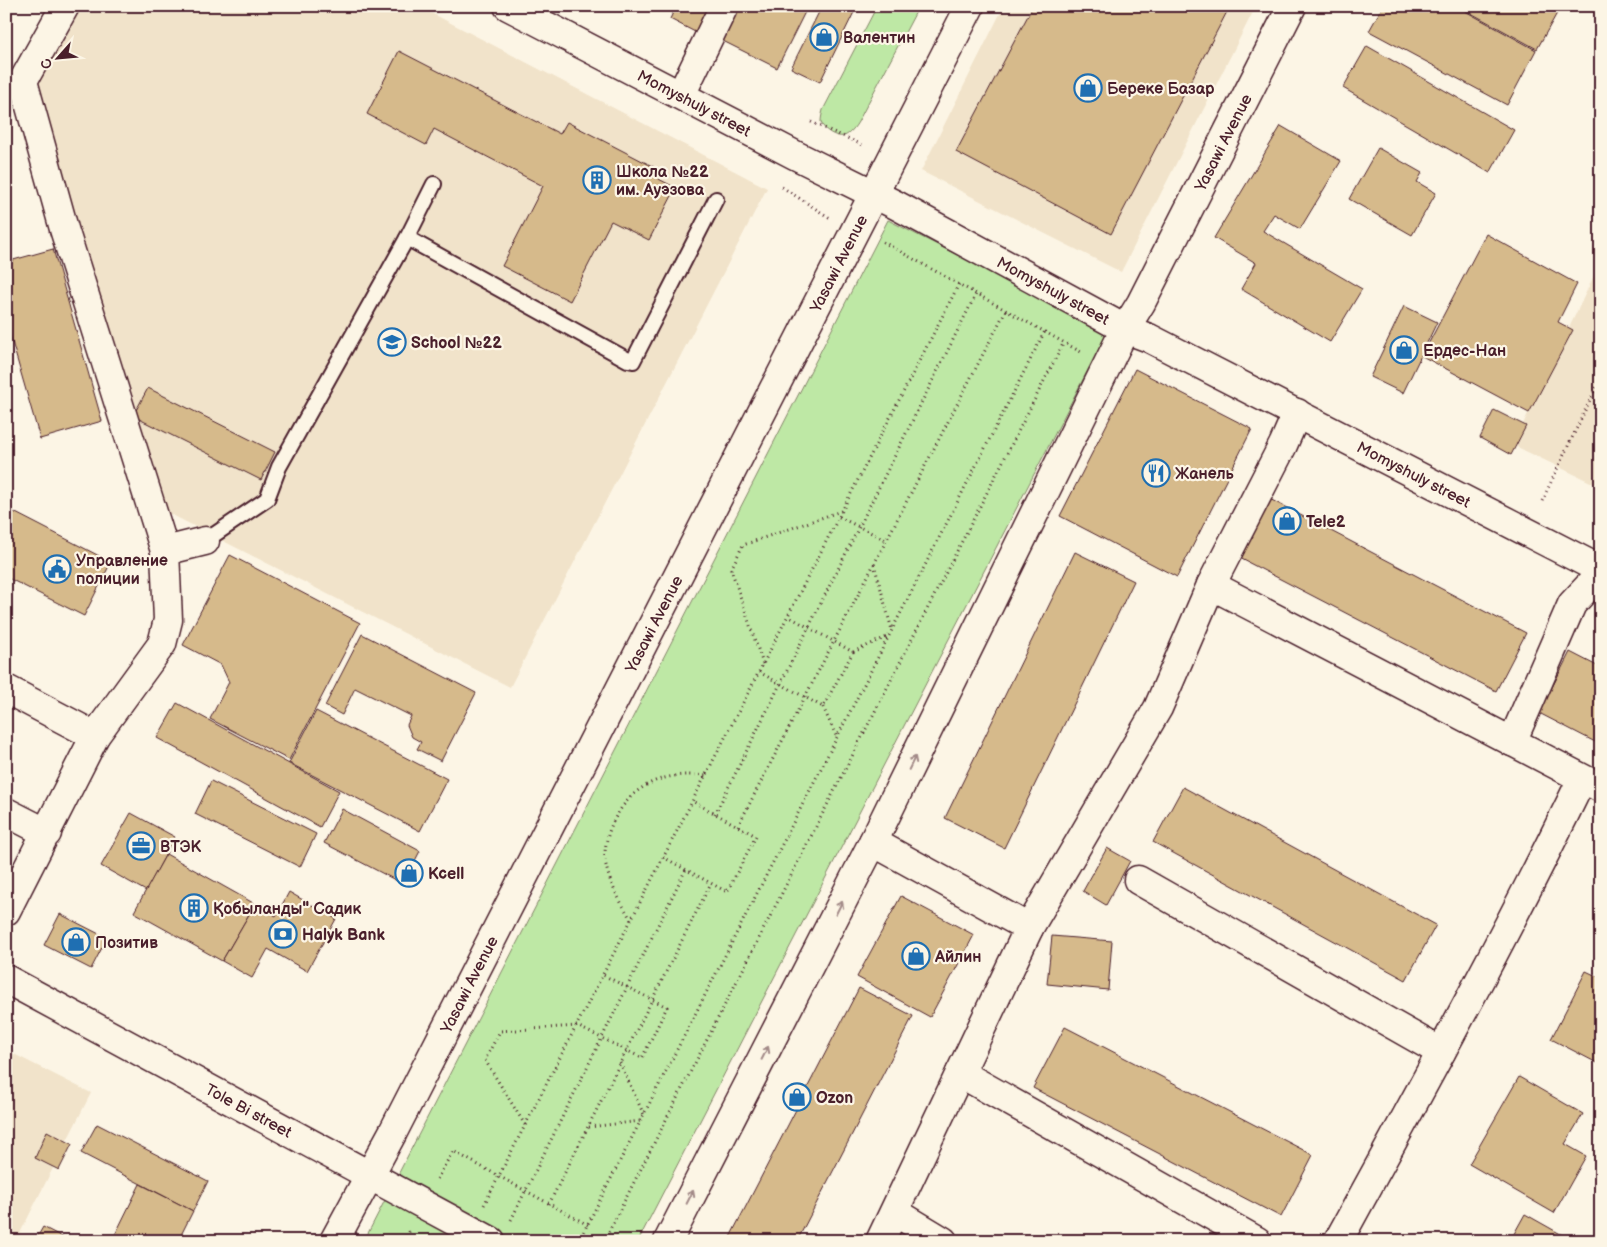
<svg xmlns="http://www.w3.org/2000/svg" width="1607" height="1247" font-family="'Balsamiq Sans',sans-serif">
<rect width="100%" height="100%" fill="#fcf5e5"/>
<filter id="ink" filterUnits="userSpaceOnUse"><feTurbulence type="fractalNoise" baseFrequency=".02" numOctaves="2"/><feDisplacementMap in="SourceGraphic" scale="10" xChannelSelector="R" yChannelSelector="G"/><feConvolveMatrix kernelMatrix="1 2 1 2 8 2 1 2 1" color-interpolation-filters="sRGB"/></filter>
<g filter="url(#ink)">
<!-- built -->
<g fill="#f1e3ca">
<polygon points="70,6 418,6 767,188 510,687 137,497 30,84"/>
<polygon points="1004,6 1256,6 1121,272 921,171"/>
<polygon points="1601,261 1601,487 1513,445"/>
<polygon points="6,1050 91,1093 16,1241 6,1241"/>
</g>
<!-- green -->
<g fill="#bee8a5" stroke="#848468">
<path d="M877,6H919L858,122C855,127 850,134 844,136C836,138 823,130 821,122C821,118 822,114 823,110Z"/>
<polygon points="888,220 1108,331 638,1241 364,1241"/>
</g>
<!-- building -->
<g fill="#d6ba8b" stroke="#4a1f2b">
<polygon points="676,6 710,6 697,33 670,19"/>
<polygon points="738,6 808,6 777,68 721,40"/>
<polygon points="822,6 857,6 820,82 791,68"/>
<polygon points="1033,6 1230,6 1111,234 956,152"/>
<polygon points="1383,6 1456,6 1536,50 1507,105 1369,31"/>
<polygon points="1458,6 1561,6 1537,49"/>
<polygon points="1367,46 1514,130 1490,173 1343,88"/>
<polygon points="399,51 560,134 567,122 654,167 651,175 676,188 649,240 611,221 570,301 502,266 543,186 434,129 426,145 367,114"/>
<polygon points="1281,126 1341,161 1300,229 1274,214 1263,231 1362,289 1330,342 1241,289 1256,263 1214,238"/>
<polygon points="1378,148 1422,173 1417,182 1436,193 1412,235 1349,199"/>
<polygon points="1486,234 1577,284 1558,322 1573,330 1529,413 1422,356"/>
<polygon points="53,249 102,421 40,439 6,321 6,262"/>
<polygon points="1404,306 1437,322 1403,393 1370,377"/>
<polygon points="1135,369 1252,429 1177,577 1060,516"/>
<polygon points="148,388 275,452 261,480 133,416"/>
<polygon points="1494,410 1526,426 1511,455 1480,438"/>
<polygon points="1262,495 1526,633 1496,691 1232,554"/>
<polygon points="6,508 111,562 84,616 6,577"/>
<polygon points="1075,552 1134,581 1004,848 945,818"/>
<polygon points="230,555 360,623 289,760 210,719 229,682 221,665 183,645"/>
<polygon points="362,634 476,693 441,761 417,749 421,742 412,737 407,725 411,716 355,688 342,715 325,706"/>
<polygon points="1570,652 1601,668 1601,745 1539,713"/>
<polygon points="177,703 339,791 320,827 157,738"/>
<polygon points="316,711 447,779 420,831 289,763"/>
<polygon points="211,781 316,834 300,867 195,814"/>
<polygon points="1183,787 1436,925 1406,980 1153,842"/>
<polygon points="342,809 420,851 403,884 324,843"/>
<polygon points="131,813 175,837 146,891 101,866"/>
<polygon points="1107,848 1130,861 1106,905 1083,891"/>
<polygon points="166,854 255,904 222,961 134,912"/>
<polygon points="289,892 336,919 307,971 268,949 252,978 222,961 255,904 276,916"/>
<polygon points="901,896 974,935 930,1017 857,977"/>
<polygon points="60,914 107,938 91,969 44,945"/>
<polygon points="1052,936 1112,941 1108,990 1047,984"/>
<polygon points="1586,971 1601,978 1601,1065 1551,1039"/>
<polygon points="859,988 913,1016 797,1241 728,1241"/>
<polygon points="1065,1027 1313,1155 1281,1217 1033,1088"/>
<polygon points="1519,1077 1583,1114 1565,1144 1586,1156 1554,1213 1469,1164"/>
<polygon points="97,1124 208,1181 193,1211 81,1153"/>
<polygon points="47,1131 72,1144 59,1170 35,1158"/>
<polygon points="140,1184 193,1211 178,1241 112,1241"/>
<polygon points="1525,1214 1573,1241 1510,1241"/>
<polygon points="43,1227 70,1241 35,1241"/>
</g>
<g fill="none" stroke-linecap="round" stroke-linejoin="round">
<!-- lane casing -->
<g stroke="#4a1f2b" stroke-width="18">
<g id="lane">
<polyline points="407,238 628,360 633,361 716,199"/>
<polyline points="205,541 267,499 279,467 407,238 434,184"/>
</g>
</g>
<!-- street casing -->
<g stroke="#4a1f2b" stroke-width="31">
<g id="street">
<path id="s1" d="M508,6L795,155L896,205L1125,329L1149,338L1601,570"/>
<polyline points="681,95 724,6"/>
<polyline points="165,551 205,541"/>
<polyline points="1211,585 1601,788"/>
<polyline points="6,689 95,736"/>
<polyline points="1512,742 1572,604 1601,573"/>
<polyline points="6,812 47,833"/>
<polyline points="873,842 1029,928"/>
<polyline points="1138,880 1441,1052"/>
<polyline points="6,911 95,736 162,644 168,620 165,551 64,229 23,81 65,6"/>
<path id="s2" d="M6,979L491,1241"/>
<polyline points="960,1073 1257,1241"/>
<polyline points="895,1212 943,1241"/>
<path id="s3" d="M334,1241L393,1132L970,6"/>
<path id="s4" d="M668,1241L873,842L1125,329L1141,303L1292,6"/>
<polyline points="880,1241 1029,928 1158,708 1211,585 1283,445 1297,413"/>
<path d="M1338,1241C1422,1088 1506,936 1582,779"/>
</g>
</g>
<!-- path -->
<g stroke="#4a1f2b" stroke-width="3" stroke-dasharray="1 4" stroke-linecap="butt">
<polyline points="811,122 865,146"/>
<polyline points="782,187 830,218"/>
<polyline points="883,242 1081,352"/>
<polyline points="1542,501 1601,377"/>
<polyline points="839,517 886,540"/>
<polyline points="874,564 892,630"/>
<polyline points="853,652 889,636"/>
<polyline points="763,664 731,569 743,545 841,511"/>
<polyline points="759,672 823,707 853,652 788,616"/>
<polyline points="823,707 837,738"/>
<polyline points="715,814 976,294"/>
<polyline points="738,826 1006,310"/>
<polyline points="663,857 727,892 756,836 692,801"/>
<path d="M631,920C619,898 609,885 605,860C604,848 608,832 613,822C632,784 664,771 706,776"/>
<polyline points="620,1063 644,1115"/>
<polyline points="525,1125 485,1060 500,1031 577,1026 642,1058 667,1007 603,975"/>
<polyline points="589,1127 641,1121"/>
<polyline points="437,1179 453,1151 588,1225"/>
<polyline points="549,1204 711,883"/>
<polyline points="484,1205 959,284"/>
<polyline points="511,1220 686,869"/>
<polyline points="404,1241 410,1230"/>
<polyline points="579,1241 1045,331"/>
<polyline points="604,1241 1064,342"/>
</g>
<!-- lane -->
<use href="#lane" stroke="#fcf5e5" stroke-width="14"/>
<!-- street -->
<use href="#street" stroke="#fcf5e5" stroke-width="28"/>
</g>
<!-- one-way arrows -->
<defs><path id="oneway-shaft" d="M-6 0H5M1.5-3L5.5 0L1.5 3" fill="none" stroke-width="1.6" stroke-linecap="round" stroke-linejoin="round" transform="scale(1.25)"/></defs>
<g stroke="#a38a88">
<use href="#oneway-shaft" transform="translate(912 763) rotate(-64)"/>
<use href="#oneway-shaft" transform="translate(839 908) rotate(-63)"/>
<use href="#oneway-shaft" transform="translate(765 1053) rotate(-63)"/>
<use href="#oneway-shaft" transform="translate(690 1197) rotate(-63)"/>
</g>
</g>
<!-- icons -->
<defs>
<g id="shop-ring" transform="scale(1.4375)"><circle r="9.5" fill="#fcf5e5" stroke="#1f6fb2" stroke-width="1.5"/><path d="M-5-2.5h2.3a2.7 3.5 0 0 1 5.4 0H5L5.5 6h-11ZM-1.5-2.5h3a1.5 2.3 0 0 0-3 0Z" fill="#1f6fb2"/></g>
<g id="building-ring" transform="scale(1.4375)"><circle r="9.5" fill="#fcf5e5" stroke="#1f6fb2" stroke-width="1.5"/><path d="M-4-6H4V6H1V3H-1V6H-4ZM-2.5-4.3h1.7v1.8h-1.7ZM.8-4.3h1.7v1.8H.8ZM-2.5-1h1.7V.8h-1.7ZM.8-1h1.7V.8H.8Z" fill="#1f6fb2"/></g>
<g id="school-ring" transform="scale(1.4375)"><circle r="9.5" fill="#fcf5e5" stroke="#1f6fb2" stroke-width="1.5"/><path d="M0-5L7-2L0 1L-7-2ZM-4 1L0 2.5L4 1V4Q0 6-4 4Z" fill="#1f6fb2"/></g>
<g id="restaurant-ring" transform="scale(1.4375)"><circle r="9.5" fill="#fcf5e5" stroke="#1f6fb2" stroke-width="1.5"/><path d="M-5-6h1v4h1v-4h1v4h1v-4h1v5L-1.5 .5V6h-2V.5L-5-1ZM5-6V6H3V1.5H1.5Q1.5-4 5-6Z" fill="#1f6fb2"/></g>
<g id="civic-ring" transform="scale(1.4375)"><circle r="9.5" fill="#fcf5e5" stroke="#1f6fb2" stroke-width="1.5"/><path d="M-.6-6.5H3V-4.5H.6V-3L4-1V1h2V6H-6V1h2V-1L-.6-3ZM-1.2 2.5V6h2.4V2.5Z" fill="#1f6fb2"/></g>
<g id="office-ring" transform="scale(1.4375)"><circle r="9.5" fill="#fcf5e5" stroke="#1f6fb2" stroke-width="1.5"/><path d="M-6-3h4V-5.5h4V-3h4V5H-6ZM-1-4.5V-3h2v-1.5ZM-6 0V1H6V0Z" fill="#1f6fb2"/></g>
<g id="bank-ring" transform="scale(1.4375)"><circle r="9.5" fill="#fcf5e5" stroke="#1f6fb2" stroke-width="1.5"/><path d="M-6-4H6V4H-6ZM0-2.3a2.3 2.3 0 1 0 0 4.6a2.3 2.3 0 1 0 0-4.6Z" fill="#1f6fb2"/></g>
</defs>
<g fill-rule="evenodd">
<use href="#shop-ring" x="824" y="37"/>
<use href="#shop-ring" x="1088" y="88"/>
<use href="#building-ring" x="597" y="180"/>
<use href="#school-ring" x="392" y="342"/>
<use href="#shop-ring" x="1404" y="350"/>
<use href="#restaurant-ring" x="1156" y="473"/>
<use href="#shop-ring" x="1287" y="521"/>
<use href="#civic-ring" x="57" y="569"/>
<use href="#office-ring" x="141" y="846"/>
<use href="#shop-ring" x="409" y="873"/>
<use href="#building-ring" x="194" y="908"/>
<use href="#bank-ring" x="283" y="934"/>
<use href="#shop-ring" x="76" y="942"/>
<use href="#shop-ring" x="916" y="956"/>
<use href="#shop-ring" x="797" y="1097"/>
</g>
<g text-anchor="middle" stroke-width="4.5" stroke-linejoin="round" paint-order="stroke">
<!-- poi labels -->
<g font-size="16" font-weight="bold" fill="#4a1f2b" stroke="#fcf5e5" text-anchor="start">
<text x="843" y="43">Валентин</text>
<text x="1107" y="94">Береке Базар</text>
<text x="616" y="177">Школа №22<tspan x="616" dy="18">им. Ауэзова</tspan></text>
<text x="411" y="348">School №22</text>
<text x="1423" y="356">Ердес-Нан</text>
<text x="1175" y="479">Жанель</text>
<text x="1306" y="527">Tele2</text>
<text x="76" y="566">Управление<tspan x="76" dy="18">полиции</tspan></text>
<text x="160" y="852">ВТЭК</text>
<text x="428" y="879">Kcell</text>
<text x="213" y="914">Қобыланды" Садик</text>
<text x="302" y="940">Halyk Bank</text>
<text x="95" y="948">Позитив</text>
<text x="935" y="962">Айлин</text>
<text x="816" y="1103">Ozon</text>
</g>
<!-- street labels -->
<g font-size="16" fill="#4a1f2b" stroke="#fcf5e5">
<text dy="6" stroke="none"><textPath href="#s1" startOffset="210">Momyshuly street</textPath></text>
<text dy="6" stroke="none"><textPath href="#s4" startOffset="1231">Yasawi Avenue</textPath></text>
<text dy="6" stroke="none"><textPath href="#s3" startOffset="1100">Yasawi Avenue</textPath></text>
<text dy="6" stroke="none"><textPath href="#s1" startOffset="615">Momyshuly street</textPath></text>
<text dy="6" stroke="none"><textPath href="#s1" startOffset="1020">Momyshuly street</textPath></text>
<text dy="6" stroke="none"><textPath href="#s3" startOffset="695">Yasawi Avenue</textPath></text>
<text dy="6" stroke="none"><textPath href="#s3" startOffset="290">Yasawi Avenue</textPath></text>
<text dy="6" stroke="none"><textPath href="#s2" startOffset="276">Tole Bi street</textPath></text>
</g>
</g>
<!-- margin -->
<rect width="1607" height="1247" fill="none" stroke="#fcf5e5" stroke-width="25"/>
<rect x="12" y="12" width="1582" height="1222" fill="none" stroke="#4a1f2b" stroke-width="2" filter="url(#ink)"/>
<!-- north arrow -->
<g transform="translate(58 58) rotate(243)" stroke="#fcf5e5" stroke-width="4" paint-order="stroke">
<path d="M0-4L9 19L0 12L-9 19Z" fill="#4a1f2b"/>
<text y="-8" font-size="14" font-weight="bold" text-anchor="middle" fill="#4a1f2b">С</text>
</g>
</svg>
